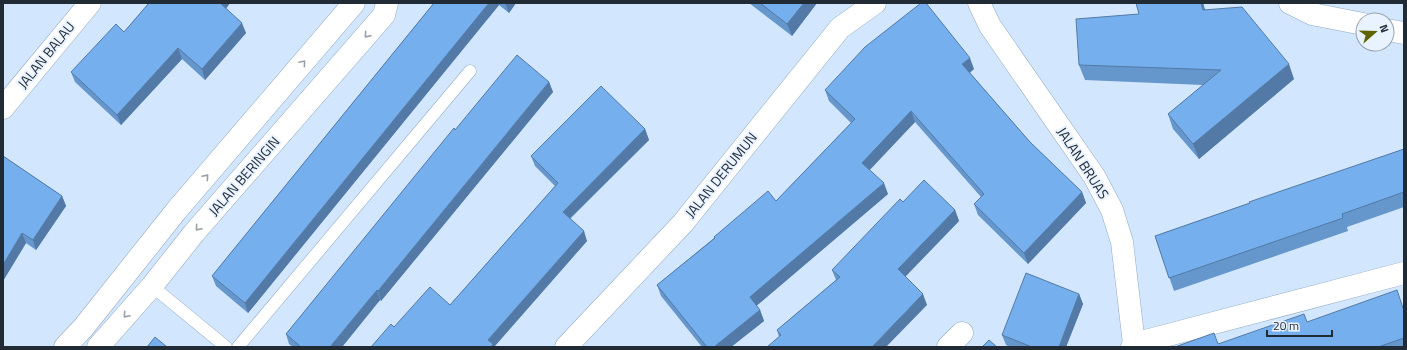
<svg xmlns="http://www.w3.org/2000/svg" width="1407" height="350" font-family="'Titillium Web',sans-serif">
<rect width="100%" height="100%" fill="#d2e7fe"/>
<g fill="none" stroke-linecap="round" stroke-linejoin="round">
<!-- service casing -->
<g stroke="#91a9c5" stroke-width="13">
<g id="service">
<polyline points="152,286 226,347"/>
<polyline points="238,347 470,71"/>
</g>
</g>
<!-- minor casing -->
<g stroke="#91a9c5" stroke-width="23">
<g id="minor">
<polyline points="979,3 990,26 1094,176 1112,210 1122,242 1134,344"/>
<polyline points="1290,3 1312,14 1363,24"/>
<polyline points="1387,30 1404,33"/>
<polyline points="3,108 90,3"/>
<polyline points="566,347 683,223 840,28 875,3"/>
<polyline points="948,347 962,333"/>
<polyline points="1132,347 1134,344 1404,273"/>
</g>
</g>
<!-- tertiary casing -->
<g stroke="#91a9c5" stroke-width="23">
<g id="tertiary">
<polyline points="65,347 83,328 176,211 354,3"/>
<polyline points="98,347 152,286 194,233 384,15 387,3"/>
</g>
</g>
<!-- service -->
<use href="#service" stroke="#fff" stroke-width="12"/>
<!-- minor -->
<use href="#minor" stroke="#fff" stroke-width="22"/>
<!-- tertiary -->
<use href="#tertiary" stroke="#fff" stroke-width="22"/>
</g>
<!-- wall -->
<g fill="#6596cc">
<polygon points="149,3 230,3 226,8 246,33 205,80 182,59 121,125 75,82 71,72 124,32"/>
<polygon points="434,3 516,3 509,13 499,5 248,313 216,286 212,276"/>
<polygon points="749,3 817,3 792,36"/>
<polygon points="1136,3 1203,3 1205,10 1294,79 1199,159 1173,129 1168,114 1203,85 1085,80 1079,65 1139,14"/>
<polygon points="974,69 970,73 1030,142 1082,192 1086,203 1028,264 978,215 974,204 981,197 915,122 869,170 888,194 756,306 760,310 764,321 731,347 702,347 661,296 657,285 714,238 714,237 776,201 851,123 829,101 825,90"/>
<polygon points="549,82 553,92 381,301 380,300 342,347 293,347 289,344 286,334 455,130"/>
<polygon points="645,129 649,140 570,219 587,241 494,347 371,347 394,327 450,305 555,186 535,166 531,156"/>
<polygon points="1404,149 1404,207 1347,227 1348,231 1174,291 1155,236"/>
<polygon points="3,156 62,196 66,206 36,250 26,243 3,281"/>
<polygon points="903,202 955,210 959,221 905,277 927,305 779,337 777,330 836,280 832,270"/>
<polygon points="1079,294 1083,304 1066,347 1010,347 1006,345 1002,335"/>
<polygon points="1404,311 1404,347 1175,347 1218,344 1307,322"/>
</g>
<!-- shaded-wall -->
<g fill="#537aa6">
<polygon points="220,3 230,3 223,13"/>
<polygon points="489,3 498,3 499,5 248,313 245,303"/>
<polygon points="505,3 516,3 509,13"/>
<polygon points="804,3 817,3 792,36 787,24"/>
<polygon points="1201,3 1203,3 1209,25 1203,10"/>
<polygon points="242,23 246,33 205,80 202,69"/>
<polygon points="178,48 182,59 121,125 117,115"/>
<polygon points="970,58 974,69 966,75 962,64"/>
<polygon points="1289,64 1294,79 1199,159 1193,144"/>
<polygon points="549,82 553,92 381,301 378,291"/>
<polygon points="911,111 915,122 866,174 862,163"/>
<polygon points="645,129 649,140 566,222 563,212"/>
<polygon points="884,183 888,194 754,308 750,297"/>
<polygon points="1082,192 1086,203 1028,264 1024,253"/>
<polygon points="62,196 66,206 36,250 33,240"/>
<polygon points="955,210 959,221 902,280 898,269"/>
<polygon points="584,231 587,241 494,347 491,347 488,340"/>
<polygon points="22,233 26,243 3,281 3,265"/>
<polygon points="377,290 380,300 342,347 330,347"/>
<polygon points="923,294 927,305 886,347 872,347"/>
<polygon points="1079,294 1083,304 1066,347 1059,347"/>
<polygon points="760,310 764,321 731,347 714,347"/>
</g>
<!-- building -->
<g fill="#76afed" stroke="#537aa6">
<polygon points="149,3 220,3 242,23 202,69 178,48 117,115 71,72 116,24 124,32"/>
<polygon points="434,3 489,3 245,303 212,276"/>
<polygon points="760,3 804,3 787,24"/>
<polygon points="921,3 926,3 970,58 962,64 1030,142 1082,192 1024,253 974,204 984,194 911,111 862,163 884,183 750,297 760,310 714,347 707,347 657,285 715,238 714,237 768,191 776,201 855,119 825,90 865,47"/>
<polygon points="1136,3 1201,3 1203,10 1242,7 1289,64 1193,144 1168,114 1221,70 1079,65 1076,19 1139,14"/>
<polygon points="517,55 549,82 378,291 377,290 330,347 301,347 286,334 454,128 455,130"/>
<polygon points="601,86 645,129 563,212 584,231 488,340 493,344 491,347 371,347 391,324 394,327 430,287 450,305 558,183 531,156"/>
<polygon points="1404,149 1404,192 1342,214 1343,218 1169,278 1155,236 1250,203 1249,202"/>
<polygon points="3,156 62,196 33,240 22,233 3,265"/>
<polygon points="924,180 955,210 898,269 923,294 872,347 767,347 781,335 777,330 840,277 832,270 900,199 903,202"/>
<polygon points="1026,273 1079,294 1059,347 1032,347 1002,335"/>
<polygon points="1397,290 1404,311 1404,338 1378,347 1175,347 1214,333 1218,344 1304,314 1307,322"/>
<polygon points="155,337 167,347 147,347"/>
<polygon points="989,340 997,347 982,347"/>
</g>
<!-- one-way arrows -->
<defs><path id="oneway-chevron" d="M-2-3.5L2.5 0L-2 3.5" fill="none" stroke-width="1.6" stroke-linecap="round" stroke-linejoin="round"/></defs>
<g stroke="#9ba0a4">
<use href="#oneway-chevron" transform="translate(367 35) rotate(131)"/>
<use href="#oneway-chevron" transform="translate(303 63) rotate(-50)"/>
<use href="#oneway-chevron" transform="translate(206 177) rotate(-49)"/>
<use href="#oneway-chevron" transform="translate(198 228) rotate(131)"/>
<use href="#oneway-chevron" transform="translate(126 315) rotate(131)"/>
</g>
<g text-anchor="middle" stroke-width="4" stroke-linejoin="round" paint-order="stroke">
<!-- street labels -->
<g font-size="14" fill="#212b35" stroke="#e9f3ff">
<text transform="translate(46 55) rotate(-51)" y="5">JALAN BALAU</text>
<text transform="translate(1083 163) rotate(57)" y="5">JALAN BRUAS</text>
<text transform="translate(721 175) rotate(-51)" y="5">JALAN DERUMUN</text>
<text transform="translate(244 176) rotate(-49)" y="5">JALAN BERINGIN</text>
</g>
</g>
<!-- border -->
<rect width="1407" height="350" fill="none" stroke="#212b35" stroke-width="8"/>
<!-- north arrow -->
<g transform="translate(1375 32) rotate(70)"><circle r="19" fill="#e9f3ff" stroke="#99a3ae"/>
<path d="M0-3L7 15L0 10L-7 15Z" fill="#5f6300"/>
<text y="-6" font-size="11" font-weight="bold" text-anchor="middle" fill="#212b35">N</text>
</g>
<!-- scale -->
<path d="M1267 330v6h65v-6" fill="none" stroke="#212b35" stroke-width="2"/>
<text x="1273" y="330" font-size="12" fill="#212b35" stroke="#e9f3ff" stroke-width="3" paint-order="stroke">20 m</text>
</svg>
